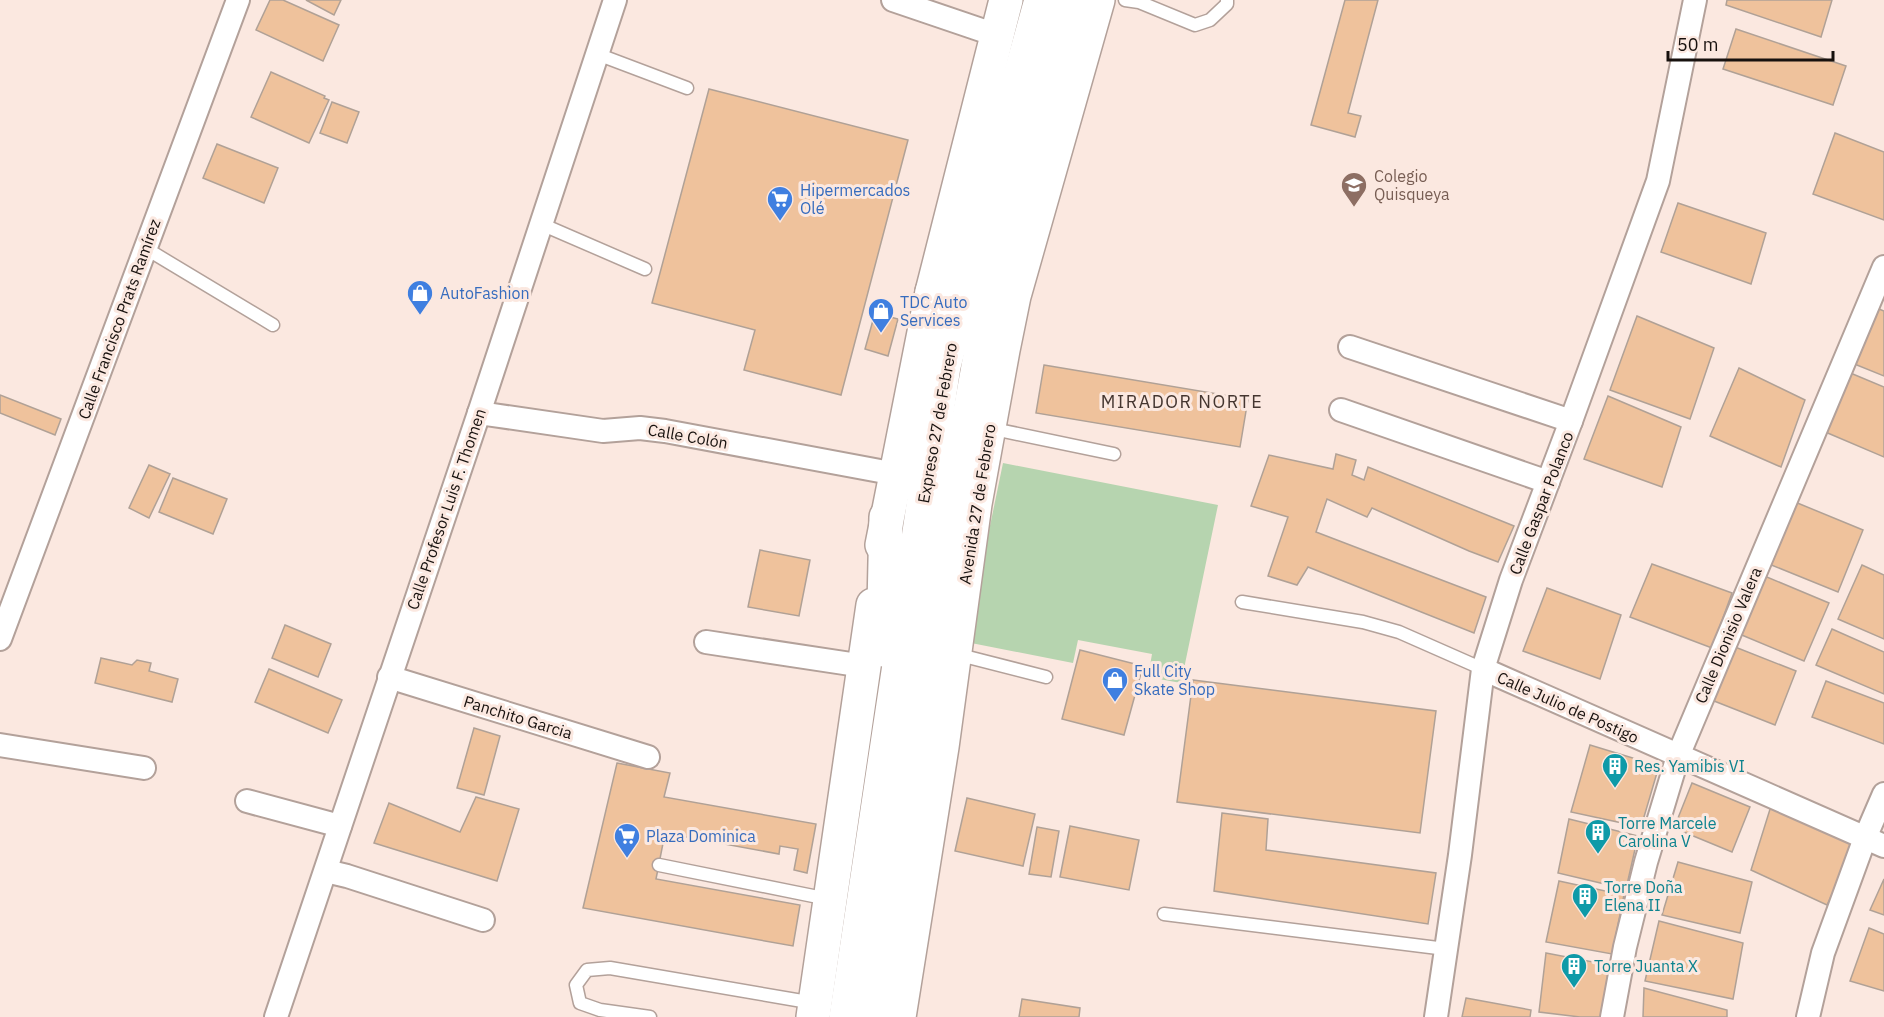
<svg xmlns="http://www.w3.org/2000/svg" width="1884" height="1017" font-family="'IBM Plex Sans',sans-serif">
<rect width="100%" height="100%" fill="#fbe8e0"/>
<!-- green -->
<polygon fill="#b6d4af" points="1003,463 1218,505 1181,683 1148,677 1152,654 1078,640 1073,663 966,642"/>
<!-- building -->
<g fill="#efc29c" stroke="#b0a196" stroke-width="1.5">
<polygon points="270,0 283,0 339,25 323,61 256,30"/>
<polygon points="306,0 341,0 334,15"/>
<polygon points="1345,0 1378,0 1348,113 1361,116 1355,137 1311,125"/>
<polygon points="1727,0 1832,0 1821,37 1726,5"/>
<polygon points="1736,29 1846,66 1833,105 1723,69"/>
<polygon points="271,72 325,96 324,98 329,100 309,143 251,117"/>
<polygon points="709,89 908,140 841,395 744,370 755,330 652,303"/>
<polygon points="332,102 359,112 347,143 320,133"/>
<polygon points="1835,133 1884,152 1884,220 1813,194"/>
<polygon points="217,144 278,168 264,203 203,178"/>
<polygon points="1678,203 1766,233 1751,284 1661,252"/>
<polygon points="1874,307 1884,311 1884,376 1852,363"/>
<polygon points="875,313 898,319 888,356 865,349"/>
<polygon points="1637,316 1714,348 1690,419 1610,390"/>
<polygon points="1044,365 1248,399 1240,447 1036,413"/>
<polygon points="1739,368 1805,400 1781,467 1710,436"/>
<polygon points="1848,372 1884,387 1884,457 1823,431"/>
<polygon points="0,395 61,419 55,435 0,413"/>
<polygon points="1608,396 1681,427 1662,487 1584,459"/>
<polygon points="1336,454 1356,460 1352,475 1364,480 1368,467 1514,526 1498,562 1469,551 1372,508 1367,517 1327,499 1316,532 1486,597 1474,633 1308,567 1297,585 1268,576 1288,517 1251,506 1269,455 1333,469"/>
<polygon points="149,465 170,474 149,518 129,508"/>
<polygon points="173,478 227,499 213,534 159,512"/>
<polygon points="1795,502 1863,530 1838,592 1769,564"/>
<polygon points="760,550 810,560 799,616 748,607"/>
<polygon points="1652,564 1732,593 1712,648 1630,617"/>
<polygon points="1862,565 1884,575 1884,639 1838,619"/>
<polygon points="1762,575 1829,603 1804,661 1737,633"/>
<polygon points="1547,588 1621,615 1600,679 1523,651"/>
<polygon points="285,625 331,644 318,677 272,658"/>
<polygon points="1832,629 1884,652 1884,694 1816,665"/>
<polygon points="1730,645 1796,671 1775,725 1709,699"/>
<polygon points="1080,650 1143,666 1124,735 1062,719"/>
<polygon points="101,658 132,665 137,660 151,663 149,671 178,679 172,702 95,683"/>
<polygon points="269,669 342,700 328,733 255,702"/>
<polygon points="1193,680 1436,711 1420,833 1177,802"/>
<polygon points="1826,681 1884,703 1884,744 1812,717"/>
<polygon points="474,728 500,736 484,795 457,788"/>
<polygon points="1590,745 1659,766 1641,827 1571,812"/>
<polygon points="617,763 670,773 664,797 816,824 807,873 794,870 798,849 780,846 779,854 665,833 656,879 800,905 793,946 583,908"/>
<polygon points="1692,783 1750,807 1732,852 1674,828"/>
<polygon points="476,797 519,809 497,881 374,843 389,803 460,832"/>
<polygon points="967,798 1035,814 1023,866 955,851"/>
<polygon points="1771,806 1857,841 1827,905 1751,870"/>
<polygon points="1222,813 1268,819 1266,850 1436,873 1428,924 1214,891"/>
<polygon points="1569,819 1638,836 1626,889 1558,873"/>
<polygon points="1070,826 1139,840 1129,890 1060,877"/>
<polygon points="1037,827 1059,831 1051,877 1029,874"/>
<polygon points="1678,862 1752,882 1740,933 1662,915"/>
<polygon points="1884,879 1884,915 1870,910"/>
<polygon points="1559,881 1624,895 1612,954 1546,942"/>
<polygon points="1659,921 1743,943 1733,999 1645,981"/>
<polygon points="1869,928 1884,934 1884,991 1850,981"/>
<polygon points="1546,953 1609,965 1602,1017 1580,1017 1539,1012"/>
<polygon points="1644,988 1727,1010 1727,1017 1643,1017"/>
<polygon points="1466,998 1531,1010 1530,1017 1462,1017"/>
<polygon points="1022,999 1080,1008 1079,1017 1019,1017"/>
</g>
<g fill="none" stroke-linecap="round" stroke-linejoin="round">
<!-- service casing -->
<g stroke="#b3a19a" stroke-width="15">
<g id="service">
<polyline points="1125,0 1139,2 1195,25 1210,20 1227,4 1227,0"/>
<polyline points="597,54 687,88"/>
<polyline points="541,224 645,269"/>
<polyline points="145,248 273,325"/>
<polyline points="989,428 1114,454"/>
<polyline points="1242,602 1363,622 1399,632 1483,669"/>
<polyline points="956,654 1046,677"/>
<polyline points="659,865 828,899"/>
<polyline points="1164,914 1446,949"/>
<polyline points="650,1017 600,1010 580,1003 576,985 587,970 610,968 814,1003"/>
</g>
</g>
<!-- minor casing -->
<g stroke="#b3a19a" stroke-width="26">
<g id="minor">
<polyline points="893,0 996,35"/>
<polyline points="1350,347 1571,421"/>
<polyline points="1341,410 1548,482"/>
<polyline points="479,413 603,431 640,428 665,431 896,474"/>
<polyline points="0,639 238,0"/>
<polyline points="706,642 864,666"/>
<polyline points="1483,669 1884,846"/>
<polyline points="389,677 648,757"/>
<polyline points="0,745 144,768"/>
<polyline points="247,801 340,826"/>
<polyline points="326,871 347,876 483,920"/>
<polyline points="276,1017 479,413 615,0"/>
<polyline points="1436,1017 1460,855 1483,669 1511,580 1571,421 1658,181 1695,0"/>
<polyline points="1612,1017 1625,947 1646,862 1678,756 1884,267"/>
<polyline points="1808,1017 1823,953 1865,838 1884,794"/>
</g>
</g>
<!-- primary casing -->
<g stroke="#b3a19a" stroke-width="36">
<g id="primary">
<polyline points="882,545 932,292 1006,0"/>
<polyline points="813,1017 873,605"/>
<polyline points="899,1017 942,747 975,504 1003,350 1014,296 1098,0"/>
</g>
</g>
<!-- motorway casing -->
<g stroke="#b3a19a" stroke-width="36">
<g id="motorway">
<polyline points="932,292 969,203"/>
<polyline points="883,650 886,517"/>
<polyline points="846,1017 944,366 1016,90 1041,0"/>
<polyline points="870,1017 949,527 987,317 1043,87 1067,0"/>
</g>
</g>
<!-- service -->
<use href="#service" stroke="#fff" stroke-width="12"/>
<!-- minor -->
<use href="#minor" stroke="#fff" stroke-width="22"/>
<!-- primary -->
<use href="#primary" stroke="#fff" stroke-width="33"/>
<!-- motorway -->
<use href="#motorway" stroke="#fff" stroke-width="33"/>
</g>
<!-- icons -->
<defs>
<g id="school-pin" transform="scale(1.35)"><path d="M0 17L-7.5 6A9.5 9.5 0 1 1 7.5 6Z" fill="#8d6e63" stroke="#fbe8e0"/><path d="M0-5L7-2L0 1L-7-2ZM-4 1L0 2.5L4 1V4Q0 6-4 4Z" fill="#fff"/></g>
<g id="supermarket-pin" transform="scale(1.35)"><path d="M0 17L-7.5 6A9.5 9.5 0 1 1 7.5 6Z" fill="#3f7fe0" stroke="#fbe8e0"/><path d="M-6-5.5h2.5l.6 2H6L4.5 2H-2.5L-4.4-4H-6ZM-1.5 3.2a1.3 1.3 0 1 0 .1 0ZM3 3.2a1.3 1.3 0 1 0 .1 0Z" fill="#fff"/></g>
<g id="shop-pin" transform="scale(1.35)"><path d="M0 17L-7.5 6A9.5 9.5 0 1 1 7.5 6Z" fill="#3f7fe0" stroke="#fbe8e0"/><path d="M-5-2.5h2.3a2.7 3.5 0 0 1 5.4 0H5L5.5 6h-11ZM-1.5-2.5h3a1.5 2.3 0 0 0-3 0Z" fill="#fff"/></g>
<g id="building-pin" transform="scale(1.35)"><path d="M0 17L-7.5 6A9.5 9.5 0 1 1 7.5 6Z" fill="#0f9aa8" stroke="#fbe8e0"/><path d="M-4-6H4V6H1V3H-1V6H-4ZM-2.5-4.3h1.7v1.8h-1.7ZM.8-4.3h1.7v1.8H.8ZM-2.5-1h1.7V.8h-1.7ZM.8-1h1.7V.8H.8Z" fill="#fff"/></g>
</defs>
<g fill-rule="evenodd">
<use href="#school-pin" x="1354" y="185"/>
<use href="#supermarket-pin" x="780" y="199"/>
<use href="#shop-pin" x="420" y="293"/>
<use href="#shop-pin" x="881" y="311"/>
<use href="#shop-pin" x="1115" y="680"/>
<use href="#building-pin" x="1615" y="766"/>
<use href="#building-pin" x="1598" y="832"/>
<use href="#supermarket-pin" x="627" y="836"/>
<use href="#building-pin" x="1585" y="896"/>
<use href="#building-pin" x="1574" y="966"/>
</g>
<g text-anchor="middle" stroke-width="6" stroke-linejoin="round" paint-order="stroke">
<!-- education labels -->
<g font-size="16" fill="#785e54" stroke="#fbe8e0" text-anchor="start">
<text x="1374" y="182">Colegio<tspan x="1374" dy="18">Quisqueya</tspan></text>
</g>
<!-- shop labels -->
<g font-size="16" fill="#366cbe" stroke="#fbe8e0" text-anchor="start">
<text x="800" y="196">Hipermercados<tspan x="800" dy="18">Olé</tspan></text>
<text x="440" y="299">AutoFashion</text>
<text x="900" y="308">TDC Auto<tspan x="900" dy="18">Services</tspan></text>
<text x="1134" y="677">Full City<tspan x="1134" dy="18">Skate Shop</tspan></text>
<text x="646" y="842">Plaza Dominica</text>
</g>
<!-- street labels -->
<g font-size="16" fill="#17110e" stroke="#fbe8e0">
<text transform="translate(119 319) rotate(-70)" y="6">Calle Francisco Prats Ramírez</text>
<text transform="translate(937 423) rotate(-80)" y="6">Expreso 27 de Febrero</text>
<text transform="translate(688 436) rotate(10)" y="6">Calle Colón</text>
<text transform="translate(1541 503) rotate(-69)" y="6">Calle Gaspar Polanco</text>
<text transform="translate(977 504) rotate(-81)" y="6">Avenida 27 de Febrero</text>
<text transform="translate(446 509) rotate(-71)" y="6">Calle Profesor Luis F. Thomen</text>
<text transform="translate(1728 635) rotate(-67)" y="6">Calle Dionisio Valera</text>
<text transform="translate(1568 707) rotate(24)" y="6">Calle Julio de Postigo</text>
<text transform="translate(518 717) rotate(17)" y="6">Panchito Garcia</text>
</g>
<!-- culture labels -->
<g font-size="16" fill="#0d838f" stroke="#fbe8e0" text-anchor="start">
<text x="1634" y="772">Res. Yamibis VI</text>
<text x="1618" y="829">Torre Marcele<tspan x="1618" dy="18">Carolina V</tspan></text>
<text x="1604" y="893">Torre Doña<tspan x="1604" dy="18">Elena II</tspan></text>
<text x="1594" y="972">Torre Juanta X</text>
</g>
<!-- neighbourhood labels -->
<g font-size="18" letter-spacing="1.5" fill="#453630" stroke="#fbe8e0">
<text x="1182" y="408">MIRADOR NORTE</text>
</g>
</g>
<!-- scale -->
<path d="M1668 51v9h165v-9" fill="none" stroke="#17110e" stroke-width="3"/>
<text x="1677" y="51" font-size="18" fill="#17110e" stroke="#fbe8e0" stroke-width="4.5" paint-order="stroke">50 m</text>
</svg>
